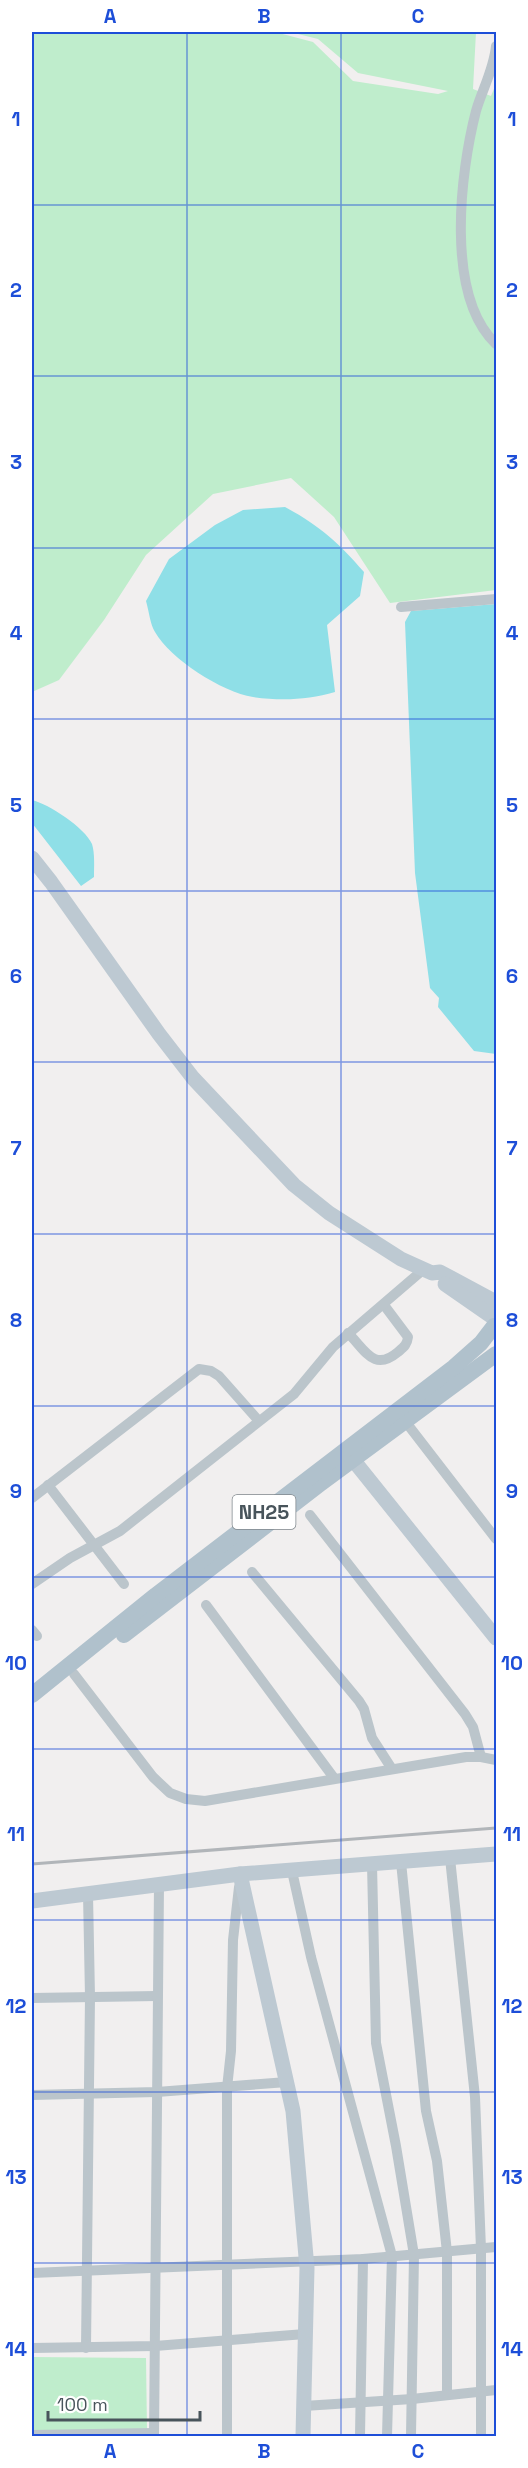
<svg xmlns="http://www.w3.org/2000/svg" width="528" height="2468" font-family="'Space Grotesk',sans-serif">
<rect width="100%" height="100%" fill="#f1efef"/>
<!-- green -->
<g fill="#bfedcc">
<polygon points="32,32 275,32 313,42 353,81 438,94 448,91 358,73 318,39 290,32 476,32 473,89 491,96 496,84 496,590 390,603 334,517 291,478 213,494 146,555 104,620 59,680 32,692"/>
<polygon points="33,2357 146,2358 147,2432 33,2432"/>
</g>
<!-- water -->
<g fill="#8fdfe7">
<path d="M285,507C320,526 338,542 364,572L360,596L327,625L335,692C308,700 281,701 253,697C222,692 170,659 155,632C150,624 149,611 146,601L169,559L215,525L243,510Z"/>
<polygon points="496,604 496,1054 474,1051 438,1007 439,998 430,988 415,873 405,622 411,611"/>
<path d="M32,800C49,804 85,828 92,844C95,853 94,868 94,877L81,886L32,823Z"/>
</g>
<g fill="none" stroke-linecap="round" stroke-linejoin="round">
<!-- street -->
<g stroke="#bbc5cb" stroke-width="10">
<path d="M496,46C494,69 482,90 476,111C460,173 445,296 496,344"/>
<polyline points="401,607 496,599"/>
<path d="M348,1333C366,1351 374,1372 398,1352C404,1347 407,1345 408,1337L384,1305"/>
<polyline points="405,1421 496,1539"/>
<polyline points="48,1485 124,1584"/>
<polyline points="32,1498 199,1369 211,1371 219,1376 258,1420"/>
<polyline points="310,1515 465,1714 473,1727 481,1757"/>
<polyline points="252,1572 359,1701 364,1709 372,1738 392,1769"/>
<polyline points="32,1584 70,1558 120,1531 294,1394 333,1347 424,1269"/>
<polyline points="206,1605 334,1778"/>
<polyline points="32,1630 37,1636"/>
<polyline points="74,1674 153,1777 170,1793 186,1799 205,1801 466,1757 481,1757 496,1760"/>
<polyline points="450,1858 475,2097 481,2249 481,2436"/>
<polyline points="401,1862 426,2111 437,2161 447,2252 447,2395"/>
<polyline points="372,1864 376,2043 396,2146 414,2255 411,2436"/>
<polyline points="292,1871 311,1957 392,2256 387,2436"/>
<polyline points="32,1998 157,1996"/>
<polyline points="32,2095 157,2092 287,2082"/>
<polyline points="32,2273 363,2259 496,2247"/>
<polyline points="32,2348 155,2346 305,2334"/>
<polyline points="86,2348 90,1997 88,1894"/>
<polyline points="304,2406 412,2399 496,2390"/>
<polyline points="32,2435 154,2433"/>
<polyline points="154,2436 159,1885"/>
<polyline points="227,2436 227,2088 231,2051 233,1940 239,1887"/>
<polyline points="360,2436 363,2259"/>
</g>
<!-- secondary -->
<g stroke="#bdc9d2" stroke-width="15">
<polyline points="32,858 51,882 159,1034 193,1078 294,1185 329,1213 401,1259 432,1273 440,1272 496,1302"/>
<polyline points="445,1284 494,1318"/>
<polyline points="346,1451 496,1638"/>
<polyline points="240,1874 293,2111 307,2268 303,2436"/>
<polyline points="32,1901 240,1874 496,1854"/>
</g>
<!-- primary -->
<g stroke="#b0c1cc" stroke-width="16">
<polyline points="124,1635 320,1484 496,1354"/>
<polyline points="32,1695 156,1595 454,1367 481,1343 494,1326"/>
</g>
<!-- rail -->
<polyline stroke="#b1b5b9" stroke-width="3" points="32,1864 496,1828"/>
</g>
<!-- grid -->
<path fill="none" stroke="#1d4ed8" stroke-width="1.5" stroke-opacity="0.55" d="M187,32V2436M341,32V2436M32,205H496M32,376H496M32,548H496M32,719H496M32,891H496M32,1062H496M32,1234H496M32,1406H496M32,1577H496M32,1749H496M32,1920H496M32,2092H496M32,2263H496"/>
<g text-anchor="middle" stroke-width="5" stroke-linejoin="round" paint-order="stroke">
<!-- shield labels -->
<rect fill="#fff" stroke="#7f878c" stroke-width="1.5" x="232.5" y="1495" width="63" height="34" rx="4.5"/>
<g font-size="20" font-weight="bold" fill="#48545b">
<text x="264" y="1519">NH25</text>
</g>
</g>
<!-- border -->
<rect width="528" height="2468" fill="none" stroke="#ffffff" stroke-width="66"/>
<!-- scale -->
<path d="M48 2411v9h152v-9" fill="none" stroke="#48545b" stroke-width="3"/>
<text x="57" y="2411" font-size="18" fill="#48545b" stroke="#ffffff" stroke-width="4.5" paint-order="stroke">100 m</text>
<rect x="33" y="33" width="462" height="2402" fill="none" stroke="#1d4ed8" stroke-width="2"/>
<g font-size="20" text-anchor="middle" font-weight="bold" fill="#1d4ed8">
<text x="110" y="23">A</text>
<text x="264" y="23">B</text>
<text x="418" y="23">C</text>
<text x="16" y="126">1</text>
<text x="512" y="126">1</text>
<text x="16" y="297">2</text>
<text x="512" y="297">2</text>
<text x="16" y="469">3</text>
<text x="512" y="469">3</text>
<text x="16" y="640">4</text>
<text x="512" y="640">4</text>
<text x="16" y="812">5</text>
<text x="512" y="812">5</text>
<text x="16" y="983">6</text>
<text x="512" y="983">6</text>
<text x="16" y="1155">7</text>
<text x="512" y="1155">7</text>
<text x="16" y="1327">8</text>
<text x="512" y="1327">8</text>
<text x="16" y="1498">9</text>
<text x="512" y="1498">9</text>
<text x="16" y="1670">10</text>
<text x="512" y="1670">10</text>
<text x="16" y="1841">11</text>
<text x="512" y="1841">11</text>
<text x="16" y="2013">12</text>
<text x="512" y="2013">12</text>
<text x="16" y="2184">13</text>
<text x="512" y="2184">13</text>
<text x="16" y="2356">14</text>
<text x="512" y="2356">14</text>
<text x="110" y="2458">A</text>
<text x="264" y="2458">B</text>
<text x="418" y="2458">C</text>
</g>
</svg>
